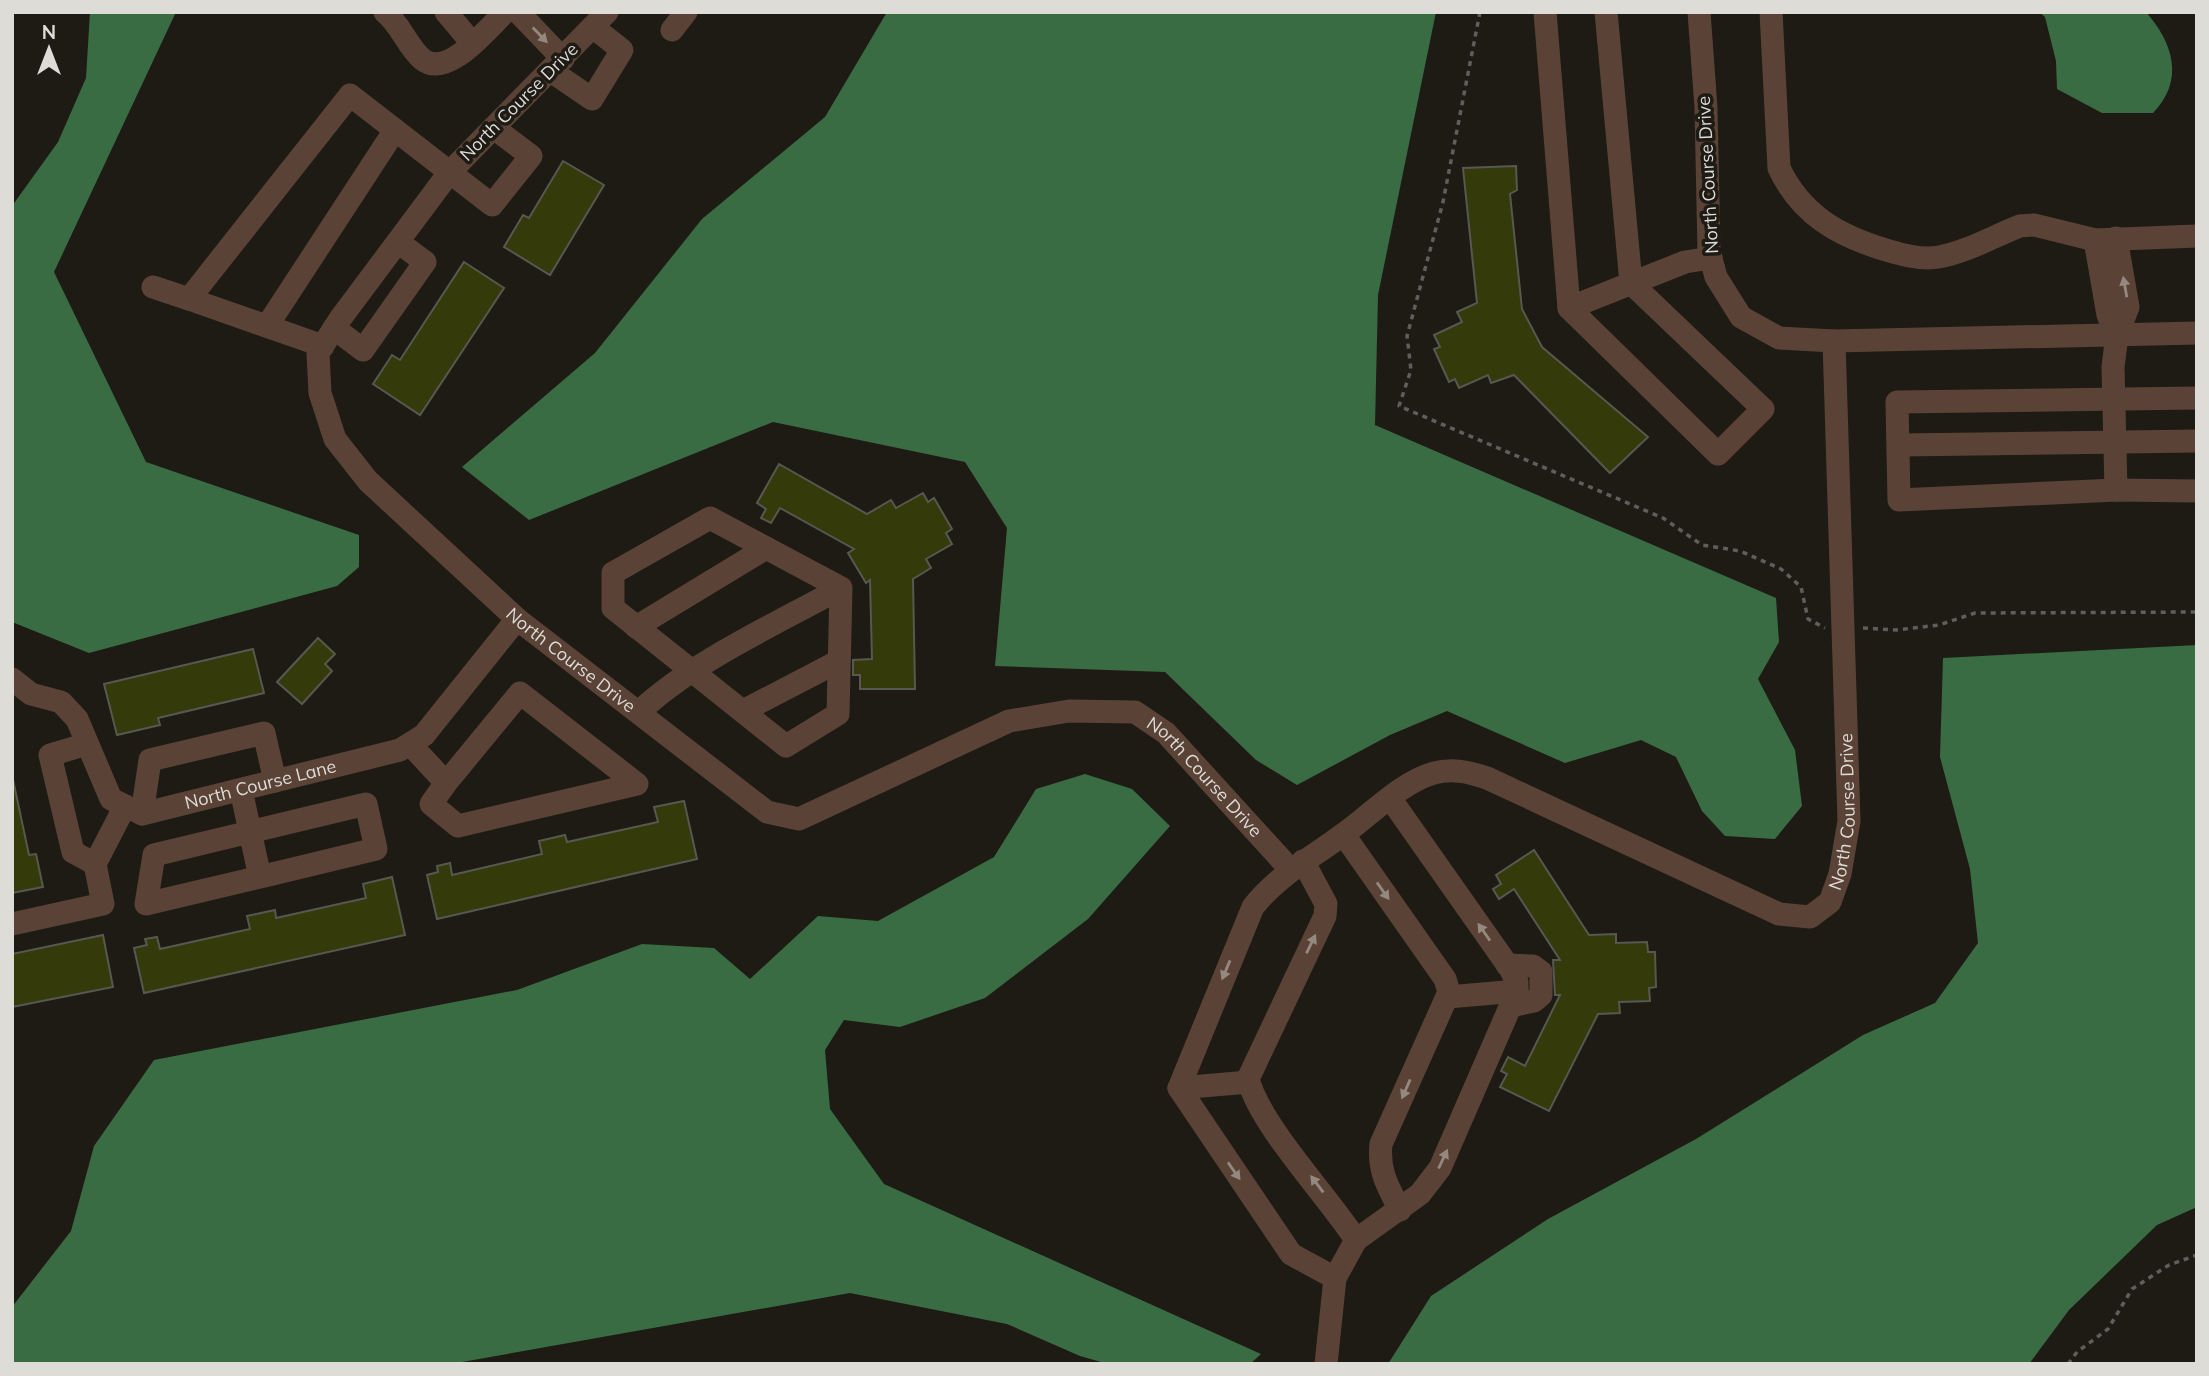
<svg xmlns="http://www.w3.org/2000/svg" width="2209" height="1376" font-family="Mulish,sans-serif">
<rect width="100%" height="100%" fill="#1e1b15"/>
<!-- water -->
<g fill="#3a6c43">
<polygon points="90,12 176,12 54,272 146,462 359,535 359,567 337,586 89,653 12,622 12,206 58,142 86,78"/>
<polygon points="887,12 1436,12 1378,295 1375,425 1776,598 1779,642 1758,679 1795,750 1802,806 1775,839 1725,836 1702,811 1676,757 1641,740 1565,763 1447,711 1390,735 1297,785 1256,760 1165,672 995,666 1007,528 965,462 773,422 529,520 462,467 595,353 702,219 825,117"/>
<path d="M2039,12H2146C2173,43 2185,80 2153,113H2102L2057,89L2056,61L2045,17Z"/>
<polygon points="2197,645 2197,1207 2157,1225 2069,1310 2029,1364 1388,1364 1431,1296 1548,1219 1696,1139 1863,1035 1935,1003 1978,943 1970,869 1940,757 1943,658"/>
<polygon points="1085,774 1132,789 1170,826 1088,919 985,998 900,1027 844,1020 825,1050 830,1109 884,1184 1261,1354 1250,1364 1108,1364 1080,1356 1007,1324 850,1293 451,1364 12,1364 12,1307 71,1231 94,1146 154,1060 517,990 642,944 714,948 750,979 818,916 878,921 994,857 1036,789"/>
</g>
<!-- building -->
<g fill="#343a09" stroke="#575850" stroke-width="2">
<polygon points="563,161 604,185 550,275 504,247 523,215 529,218"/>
<polygon points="1516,166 1517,190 1510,194 1522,309 1542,347 1648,437 1610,473 1514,375 1491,383 1488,375 1459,388 1455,379 1449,382 1434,349 1440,347 1434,335 1462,322 1457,312 1477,303 1463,168"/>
<polygon points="464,262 504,288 420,415 373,384 392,355 400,360"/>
<polygon points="779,464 867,514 891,500 896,508 923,493 928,502 934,498 952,529 946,533 952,544 926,559 931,568 913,579 915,689 860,689 860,675 853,675 853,660 872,659 870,580 866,583 848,553 854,549 780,508 771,523 761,518 766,509 757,503"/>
<polygon points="318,638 335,654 325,664 332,671 302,704 277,682"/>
<polygon points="253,649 264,693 158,718 160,725 117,735 104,684"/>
<polygon points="12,775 29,855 36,854 43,887 12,893"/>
<polygon points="684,801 697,859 437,919 427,875 438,872 437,866 450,863 452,875 542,854 539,841 565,835 567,842 658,822 654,807"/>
<polygon points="1534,850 1589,935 1616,934 1616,943 1647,942 1648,952 1655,952 1656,987 1649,988 1650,1001 1619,1002 1620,1013 1598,1014 1549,1111 1500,1087 1507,1074 1501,1071 1508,1057 1525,1066 1560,995 1555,995 1553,960 1560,960 1514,889 1499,899 1493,889 1501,884 1496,875"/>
<polygon points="392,877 405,935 144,993 134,948 147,945 145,939 157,937 160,949 250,929 247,916 275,910 276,918 366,898 363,884"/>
<polygon points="103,935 113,987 12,1007 12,954"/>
</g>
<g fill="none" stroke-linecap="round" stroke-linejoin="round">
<!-- path -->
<g stroke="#605e58" stroke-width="3.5" stroke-dasharray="5 5" stroke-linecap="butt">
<polyline points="1480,12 1443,202 1407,336 1411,370 1399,406 1663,518 1702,545 1740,551 1781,569 1801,587 1808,619 1825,628"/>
<polyline points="1863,628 1896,630 1939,625 1975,613 2197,612"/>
<polyline points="2068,1364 2077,1352 2108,1329 2132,1289 2169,1265 2197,1255"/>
</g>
<!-- minor -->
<g stroke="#5a4336" stroke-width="23">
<path d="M385,12C401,25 407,46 422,59C447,80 488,28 505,12"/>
<polyline points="446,12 472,43"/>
<polyline points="518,12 563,59"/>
<path id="s1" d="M607,12L449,173L340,319L318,353L320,393L335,439L368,481L517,619L767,812L799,819L1009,721L1069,711L1135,712L1166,733L1290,869"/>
<polyline points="1545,12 1569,308 1685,262 1711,258"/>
<path d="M1771,12L1779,168C1801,215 1839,236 1886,250C1903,255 1921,260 1939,257C1967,252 1994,236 2020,226L2034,225L2095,240L2197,236"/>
<polyline points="672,30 686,12"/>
<polyline points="551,71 592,99 622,50 593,27"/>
<polyline points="2095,240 2108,315 2117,335"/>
<polyline points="153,287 189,299"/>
<polyline points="1569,308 1718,454 1763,409 1631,283 1606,12"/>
<polyline points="267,326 395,130"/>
<polyline points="334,328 363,350 425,262 398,242"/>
<polyline points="1834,341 2197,333"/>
<polyline points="323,346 189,299 350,95 492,205 531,156 494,128"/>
<polyline points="2197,398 1897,402 1899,500 2116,490 2197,491"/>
<polyline points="1899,445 2197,441"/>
<polyline points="2116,490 2113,367 2117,335 2128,307 2116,238"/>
<polyline points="636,627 766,548"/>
<path id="s2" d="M12,679L31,694L61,702L77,719L111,799L142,814L400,750L424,735L517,619"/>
<polyline points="743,711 839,661"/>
<path d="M639,712C692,662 776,624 841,588L838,714L786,746L613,608V573L710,518L841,588"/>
<polyline points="87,744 50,755 73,852 95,864"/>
<polyline points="410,744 446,783 431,804 458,826 637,784 520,693 446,783"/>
<polyline points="241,790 260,877 146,904 154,855 366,804 376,849 260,877"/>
<polyline points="142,814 150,760 264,733 275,781"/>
<path d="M1344,835L1445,979L1449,992L1381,1144C1378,1171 1388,1187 1400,1210"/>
<path d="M1303,861L1326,904L1325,916L1248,1079C1261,1127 1327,1195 1356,1240"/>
<polyline points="12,924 103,904 95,864 125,806"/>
<polyline points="1507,965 1533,966 1541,972 1541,995 1534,1001 1510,1006"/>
<polyline points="1448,997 1517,991"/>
<polyline points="1179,1088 1249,1082"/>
<path id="s3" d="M1335,1278L1291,1254L1179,1088L1253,907C1279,874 1312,858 1345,833C1373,813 1400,783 1434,773C1452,768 1469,772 1487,778L1779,914L1810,917L1830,902L1840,874L1849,821L1834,341L1779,338L1741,317L1716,277L1709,251L1706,108L1699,12"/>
<polyline points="1326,1364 1335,1278 1356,1240 1420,1194 1440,1168 1517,991 1517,982 1511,970 1390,798"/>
</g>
</g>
<!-- one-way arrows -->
<defs><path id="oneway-solid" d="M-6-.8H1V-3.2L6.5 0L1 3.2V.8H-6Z" transform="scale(1.75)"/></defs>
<g fill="#95887e">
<use href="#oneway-solid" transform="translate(540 35) rotate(46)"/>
<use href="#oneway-solid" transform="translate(2125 287) rotate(-100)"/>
<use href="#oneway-solid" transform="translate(1383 891) rotate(55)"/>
<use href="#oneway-solid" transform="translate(1484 932) rotate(-125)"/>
<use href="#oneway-solid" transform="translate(1311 944) rotate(-64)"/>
<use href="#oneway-solid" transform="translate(1226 970) rotate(113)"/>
<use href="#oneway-solid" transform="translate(1406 1089) rotate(114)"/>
<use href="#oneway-solid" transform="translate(1443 1159) rotate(-65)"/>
<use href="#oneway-solid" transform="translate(1234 1171) rotate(55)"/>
<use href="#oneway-solid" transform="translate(1317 1184) rotate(-127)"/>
</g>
<g text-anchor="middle" stroke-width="7" stroke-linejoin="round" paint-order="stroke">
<!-- street labels -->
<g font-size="18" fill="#dedcd7" stroke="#1e1b15">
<text transform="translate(519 102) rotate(-45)" y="6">North Course Drive</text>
<text transform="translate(1708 175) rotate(-93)" y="6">North Course Drive</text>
<text dy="6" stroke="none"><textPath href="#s1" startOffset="861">North Course Drive</textPath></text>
<text dy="6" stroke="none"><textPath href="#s1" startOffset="1596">North Course Drive</textPath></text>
<text dy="6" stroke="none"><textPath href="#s2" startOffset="322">North Course Lane</textPath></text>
<text dy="6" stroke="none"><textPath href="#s3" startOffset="1197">North Course Drive</textPath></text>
</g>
</g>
<!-- border -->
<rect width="2209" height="1376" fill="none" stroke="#dedcd7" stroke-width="28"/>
<!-- north arrow -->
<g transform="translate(49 49)" stroke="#1e1b15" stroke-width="5" paint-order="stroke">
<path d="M0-5L12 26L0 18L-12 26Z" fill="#dedcd7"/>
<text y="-10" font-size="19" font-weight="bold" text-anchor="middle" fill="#dedcd7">N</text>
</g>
</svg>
